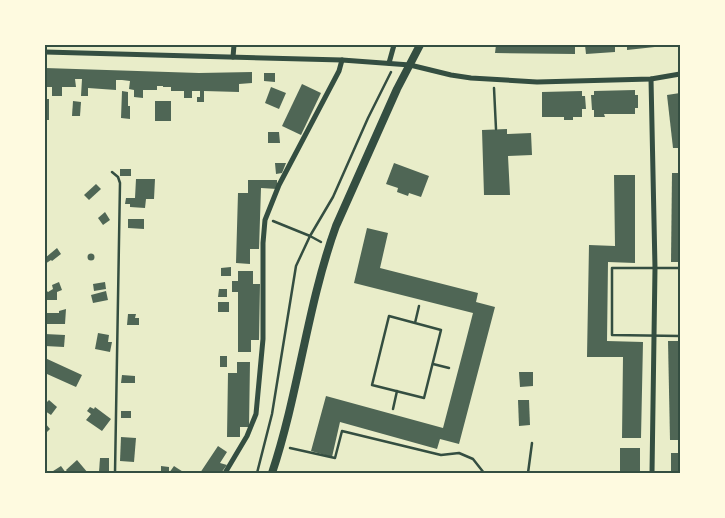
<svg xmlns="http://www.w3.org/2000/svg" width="725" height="518" font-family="'Fira Sans Condensed',sans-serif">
<rect width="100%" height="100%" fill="#e9edc9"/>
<!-- building -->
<g fill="#4f6655">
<polygon points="496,45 575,45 575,54 495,53"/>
<polygon points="585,45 615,45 615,52 586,54"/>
<polygon points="627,45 664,45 664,46 627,50"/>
<polygon points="45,68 199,73 252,72 252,83 239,84 239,92 204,91 204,102 197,102 197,97 200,97 200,91 192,91 192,98 184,98 184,91 171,91 171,87 163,87 163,86 157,86 157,90 143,90 143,98 134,97 134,90 129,89 130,81 122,80 116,80 116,90 88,88 88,96 81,96 82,79 75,79 76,87 62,87 62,96 52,96 52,87 47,87"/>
<polygon points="264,73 275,73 275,82 264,81"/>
<polygon points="302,84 321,93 301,135 282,126"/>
<polygon points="271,87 286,93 279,109 265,103"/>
<polygon points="635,90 635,95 638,95 638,108 635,108 635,114 604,114 605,117 594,117 594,110 592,110 591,95 594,95 594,91"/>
<polygon points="122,91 128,92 128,106 130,106 130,119 121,118"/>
<polygon points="582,91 582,96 585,96 586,109 582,109 582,117 573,117 573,120 564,120 564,117 542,117 542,92"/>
<polygon points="680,93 680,148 673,148 667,95"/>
<rect x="45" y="99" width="4" height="21"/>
<polygon points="73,101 81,102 80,116 72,116"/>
<rect x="155" y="101" width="16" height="20"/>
<polygon points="507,129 507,134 531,133 532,155 508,156 510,195 484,195 482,130"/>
<polygon points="268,132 279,132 280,143 268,143"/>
<polygon points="275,163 286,163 282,173 276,174"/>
<polygon points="394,163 429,176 421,197 409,193 408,196 397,192 398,188 386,184"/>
<rect x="120" y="169" width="11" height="7"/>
<polygon points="672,173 680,173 680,262 671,262"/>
<polygon points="614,175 635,175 635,263 608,262 607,341 643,342 641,438 622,438 623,357 587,357 589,245 615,246"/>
<polygon points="136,179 155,179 154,199 146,199 145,208 130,207 130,204 125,204 126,198 135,198"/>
<polygon points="248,180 277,180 277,189 261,188 259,249 250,249 250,264 236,263 238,193 248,193"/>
<polygon points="96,184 101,189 89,200 84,195"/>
<polygon points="105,212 110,220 103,225 98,218"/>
<polygon points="128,219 144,219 144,229 128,228"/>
<polygon points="367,228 388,233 380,268 478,293 476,302 495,307 459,444 440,439 437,449 340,422 332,457 311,451 326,396 443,428 464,348 473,313 354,283"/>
<polygon points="57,248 61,254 52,261 51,260 45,264 45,258"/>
<circle cx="91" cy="257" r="3.5"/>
<polygon points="231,267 231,276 221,276 221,268"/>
<polygon points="238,271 253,271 253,284 260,284 259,340 251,340 251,352 238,352 238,292 232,292 232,281 238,281"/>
<polygon points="59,282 62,290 57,292 57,300 47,300 47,313 59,313 59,311 66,309 65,324 45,324 45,289 48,292 53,289 52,285"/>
<polygon points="105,282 106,289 94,291 93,284"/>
<polygon points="219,289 227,289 227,297 218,297"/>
<polygon points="106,291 108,300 93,303 91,295"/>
<rect x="218" y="302" width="11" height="10"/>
<polygon points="128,314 136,314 135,318 139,318 139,325 127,325"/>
<polygon points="98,333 109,335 108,342 112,342 110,352 95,349"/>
<polygon points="45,334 65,335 64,347 45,346"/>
<polygon points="668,341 680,341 680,440 670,440"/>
<rect x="220" y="356" width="7" height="11"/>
<polygon points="45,358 82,375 76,387 47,374 45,376"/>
<polygon points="237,362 250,362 249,427 240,427 240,437 227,437 228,373 237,373"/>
<polygon points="519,372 533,372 533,386 520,387"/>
<polygon points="122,375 135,376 135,383 121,383"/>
<polygon points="49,400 57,407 51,415 45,411 45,404"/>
<polygon points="518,400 529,400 530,425 519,426"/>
<polygon points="90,407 94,409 95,407 111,419 102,431 86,420 91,414 87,411"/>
<rect x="121" y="411" width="10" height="7"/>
<polygon points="45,423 50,429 45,434"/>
<polygon points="121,437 136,438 134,462 120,461"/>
<polygon points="218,446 227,452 220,463 227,465 221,473 200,473"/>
<rect x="620" y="448" width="20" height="25"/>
<rect x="671" y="453" width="9" height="20"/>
<polygon points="100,458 109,458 109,472 99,472"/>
<polygon points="77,460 88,473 68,473 66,470"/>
<polygon points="61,466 66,473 50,473"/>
<polygon points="161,466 169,467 169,473 161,473"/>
<polygon points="174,466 177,468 185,473 169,473"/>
</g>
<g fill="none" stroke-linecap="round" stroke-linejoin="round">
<!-- path -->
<g stroke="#344e41" stroke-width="2.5">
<polyline points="494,88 496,129"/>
<polyline points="273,221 310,236 321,242"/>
<polyline points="415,323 389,316 372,385 424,398 441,330 415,323 419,306"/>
<polyline points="433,364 449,368"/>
<polyline points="393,409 397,391"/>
<polyline points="290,448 335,458 342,431 441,455 459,453 473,459 484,473"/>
<polyline points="257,473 272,414 296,266 310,236 333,197 368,118 391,72"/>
<polyline points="528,473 532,443"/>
</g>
<!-- service -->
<g stroke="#344e41" stroke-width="2.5">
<polyline points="112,172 118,177 120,183 115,473"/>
<polyline points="680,268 612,268 612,335 680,336"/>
</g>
<!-- minor -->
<g stroke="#344e41" stroke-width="5">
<polyline points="45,52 342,60 410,65 451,75 471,78 537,82 651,79 680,74"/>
<polyline points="233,57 234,45"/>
<polyline points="389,63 394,45"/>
<polyline points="651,79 655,268 652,473"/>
<polyline points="225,473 247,436 256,414 263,339 263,243 265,220 279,185 339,71 342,60"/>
</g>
<!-- secondary -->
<path stroke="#344e41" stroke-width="8" d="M272,473C299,392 307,306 336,226L397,89L420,45"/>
</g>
<!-- border -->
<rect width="725" height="518" fill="none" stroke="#fefae0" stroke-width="92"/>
<rect x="46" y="46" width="633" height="426" fill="none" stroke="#344e41" stroke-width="2"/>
</svg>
